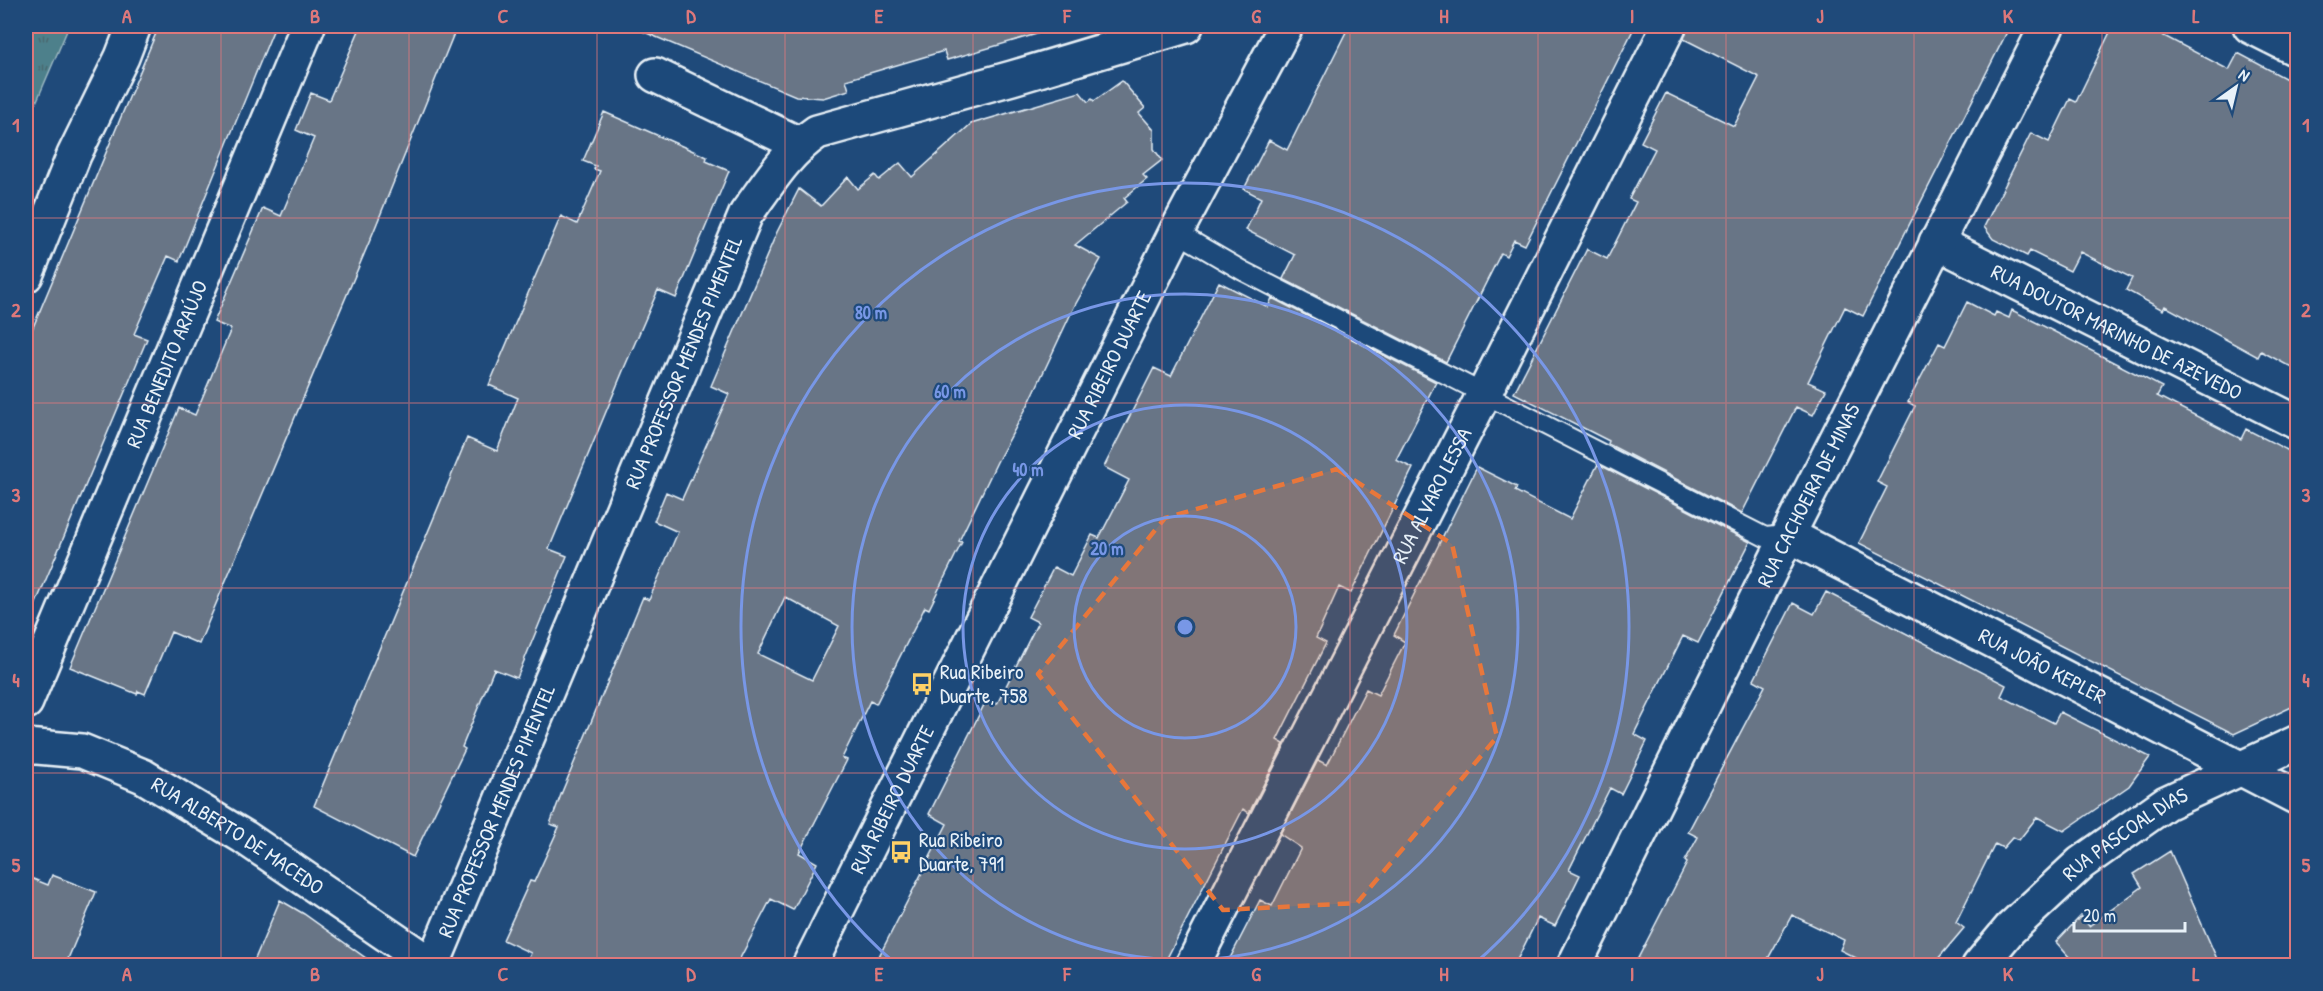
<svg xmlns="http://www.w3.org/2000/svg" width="2323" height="991" viewBox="0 0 2323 991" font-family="'Patrick Hand',sans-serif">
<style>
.park{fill:url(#park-tufts);stroke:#9bb8c2;stroke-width:1.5}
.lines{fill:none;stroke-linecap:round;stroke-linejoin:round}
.stream{stroke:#87a8c5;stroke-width:10}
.building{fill:#677486;stroke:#e8f1f8;stroke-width:1.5;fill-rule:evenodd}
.service-casing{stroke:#e8f1f8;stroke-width:22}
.minor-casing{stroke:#e8f1f8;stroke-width:38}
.service{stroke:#1f4a7a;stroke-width:18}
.minor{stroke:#1f4a7a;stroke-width:33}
.marked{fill:#e8773b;fill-opacity:0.2;stroke:#e8773b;stroke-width:4.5;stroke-dasharray:12 8;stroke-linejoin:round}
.grid{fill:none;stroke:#dd787b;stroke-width:1.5;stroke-opacity:0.55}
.ring{fill:none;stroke:#7897e6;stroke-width:3}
.labels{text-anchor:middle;stroke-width:4.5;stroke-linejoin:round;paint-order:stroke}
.street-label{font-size:21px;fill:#e8f1f8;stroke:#1f4a7a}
.poi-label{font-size:21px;fill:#e8f1f8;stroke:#1f4a7a;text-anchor:start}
.centre{fill:#7897e6;stroke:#1f4a7a;stroke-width:3}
.ring-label{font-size:18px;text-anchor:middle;font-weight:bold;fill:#7897e6;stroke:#1f4a7a;stroke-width:4.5;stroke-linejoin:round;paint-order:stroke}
.neatline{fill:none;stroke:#dd787b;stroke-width:2}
.grid-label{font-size:20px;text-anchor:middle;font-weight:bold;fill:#dd787b}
</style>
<defs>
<pattern id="park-tufts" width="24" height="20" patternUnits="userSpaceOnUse" patternTransform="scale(1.5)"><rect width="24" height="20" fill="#4e808b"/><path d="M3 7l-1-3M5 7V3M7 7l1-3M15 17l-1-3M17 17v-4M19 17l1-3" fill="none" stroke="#4a676e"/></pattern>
</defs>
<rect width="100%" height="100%" fill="#1f4a7a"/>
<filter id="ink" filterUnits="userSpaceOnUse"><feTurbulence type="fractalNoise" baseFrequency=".0167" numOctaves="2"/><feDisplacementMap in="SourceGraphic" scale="12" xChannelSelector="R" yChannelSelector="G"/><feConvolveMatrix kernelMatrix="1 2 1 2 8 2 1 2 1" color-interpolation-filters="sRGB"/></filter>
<g filter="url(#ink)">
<!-- park -->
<path class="park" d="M 26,26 L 69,26 L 26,126 Z"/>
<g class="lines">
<!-- stream -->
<path class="stream" d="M 26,32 L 29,26"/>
</g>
<!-- building -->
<path class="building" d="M 159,26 L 275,26 L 179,261 L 168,256 L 134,334 L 147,339 L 26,627 L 26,344 Z
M 361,26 L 457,26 L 373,233 L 199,644 L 171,632 L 145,694 L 138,691 L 137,694 L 70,667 L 179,408 L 195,415 L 231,329 L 214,322 L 263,208 L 281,216 L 314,138 L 296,130 L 311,93 L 329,100 Z
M 630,26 L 1036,26 L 1037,34 L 947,60 L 944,51 L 846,80 L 849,90 L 823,98 L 796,96 Z
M 1349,26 L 1635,26 L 1525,245 L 1514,240 L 1506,256 L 1501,253 L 1446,362 L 1283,279 L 1295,255 L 1246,230 L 1261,198 L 1244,189 L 1269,140 L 1287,150 Z
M 1688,26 L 2010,26 L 1863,316 L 1845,307 L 1808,382 L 1826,390 L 1813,415 L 1796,407 L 1742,513 L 1608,444 L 1609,441 L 1514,393 L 1587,249 L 1607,259 L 1636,202 L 1629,199 L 1655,149 L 1641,142 L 1666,93 L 1734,126 L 1759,77 L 1684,39 Z
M 2113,26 L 2167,26 L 2162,35 L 2229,70 L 2238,53 L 2298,85 L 2298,371 L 2261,351 L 2258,357 L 2165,306 L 2163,310 L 2126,290 L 2132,278 L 2080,252 L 2070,271 L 2030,251 L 2027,256 L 1993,239 L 1984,227 L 2031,133 L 2049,142 L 2070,99 L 2076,102 Z
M 1122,81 L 1145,108 L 1139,113 L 1154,130 L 1154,149 L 1162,160 L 1143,175 L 1147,179 L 1124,198 L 1127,202 L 1075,245 L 1101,259 L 1074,307 L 1029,403 L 997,462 L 959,541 L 962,542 L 929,609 L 925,607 L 876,704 L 870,701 L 842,758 L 847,760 L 799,853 L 817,863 L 793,910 L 771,899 L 736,966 L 525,966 L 531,953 L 503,940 L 530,881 L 534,882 L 559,827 L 550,824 L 562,792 L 643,597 L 649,600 L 678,532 L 654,521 L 666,492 L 682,499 L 729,394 L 711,386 L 777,232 L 799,189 L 821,206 L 848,177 L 858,189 L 875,175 L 879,180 L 900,163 L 912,177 L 971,124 L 1080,92 L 1088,102 L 1092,99 L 1094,101 ZM 785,597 L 839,626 L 812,680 L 758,654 Z
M 604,112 L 707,157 L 706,161 L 729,171 L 676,298 L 658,290 L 625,366 L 549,549 L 567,556 L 517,678 L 494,669 L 462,747 L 465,749 L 413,857 L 314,806 L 467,438 L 497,451 L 518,398 L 489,385 L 561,216 L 577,224 L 600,171 L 594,169 L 596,166 L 583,161 Z
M 1219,282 L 1268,307 L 1272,298 L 1436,382 L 1396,460 L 1413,468 L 1351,593 L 1339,587 L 1316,638 L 1326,643 L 1277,740 L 1284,744 L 1249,813 L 1243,809 L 1163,966 L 874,966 L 947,824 L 929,814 L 987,699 L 997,704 L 1038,622 L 1028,617 L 1054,567 L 1071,576 L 1092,535 L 1099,538 L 1129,480 L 1104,467 L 1154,368 L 1171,376 Z
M 1967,302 L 1994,316 L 1996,312 L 2009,318 L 2012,310 L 2162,387 L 2157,396 L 2241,439 L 2246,429 L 2297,455 L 2289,473 L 2298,477 L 2298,704 L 2234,734 L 1859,543 L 1887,487 L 1877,482 L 1915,406 L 1908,402 L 1939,343 L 1945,346 Z
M 1598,464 L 1750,542 L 1698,643 L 1683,636 L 1634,734 L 1647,741 L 1621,794 L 1610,788 L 1569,870 L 1580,875 L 1555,926 L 1538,918 L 1514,966 L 1226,966 L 1260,900 L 1272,906 L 1301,848 L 1280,834 L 1318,760 L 1327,765 L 1366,689 L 1378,695 L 1405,642 L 1394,635 L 1477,467 L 1517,487 L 1515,491 L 1570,519 Z
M 1826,592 L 2006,685 L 2001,696 L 2054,723 L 2060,712 L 2150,757 L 2129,786 L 2064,831 L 2037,817 L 2019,840 L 2013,837 L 2003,848 L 1995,844 L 1956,922 L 1964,928 L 1932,966 L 1872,966 L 1840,950 L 1844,940 L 1792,915 L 1764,966 L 1634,966 L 1687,863 L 1685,861 L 1698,837 L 1688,832 L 1765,686 L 1754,680 L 1793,603 L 1814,614 Z
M 2170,851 L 2220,966 L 2077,966 L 2056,942 L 2081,916 L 2089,926 L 2142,887 L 2134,874 Z
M 52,875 L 96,892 L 65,966 L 26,966 L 26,876 L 48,885 Z
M 280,900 L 304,914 L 377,966 L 252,966 Z"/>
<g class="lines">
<!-- service casing -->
<g class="service-casing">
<path id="service" d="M 1176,232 L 1243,271 L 1765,537 L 1788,535"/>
</g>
<!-- minor casing -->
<g class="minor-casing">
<g id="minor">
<path d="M 2250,26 L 2298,50"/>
<path d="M 655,75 L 799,144"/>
<path id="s1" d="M 1936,242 L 2298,423"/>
<path d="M 26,275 L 74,155 L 122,57 L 134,26"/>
<path id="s2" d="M 1788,535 L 2298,798"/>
<path id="s3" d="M 26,702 L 308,26"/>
<path id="s4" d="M 26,746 L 82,751 L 143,776 L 244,837 L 433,966"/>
<path id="s5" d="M 432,966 L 746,214 C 768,184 786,153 817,132 L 1012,78 L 1186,26"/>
<path id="s6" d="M 809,966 L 1176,232 L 1286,26"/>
<path id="s7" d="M 1192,966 L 1484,394 L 1669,26"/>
<path id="s8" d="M 1574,966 L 1788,535 L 2047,26"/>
<path id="s9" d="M 1979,966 L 2010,929 L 2081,863 L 2166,803 L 2298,742"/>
</g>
</g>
<!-- service -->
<use href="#service" class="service"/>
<!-- minor -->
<use href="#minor" class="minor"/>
</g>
</g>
<!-- marked area -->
<path class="marked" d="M 1337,469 L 1452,544 L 1497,737 L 1357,903 L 1223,910 L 1038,674 L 1165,518 Z"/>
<!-- grid -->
<path class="grid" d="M 221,26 L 221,966M 409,26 L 409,966M 597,26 L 597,966M 785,26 L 785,966M 973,26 L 973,966M 1162,26 L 1162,966M 1350,26 L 1350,966M 1538,26 L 1538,966M 1726,26 L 1726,966M 1914,26 L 1914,966M 2102,26 L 2102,966M 26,218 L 2298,218M 26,403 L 2298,403M 26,588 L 2298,588M 26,773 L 2298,773"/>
<!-- distance rings -->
<g class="ring">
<circle cx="1185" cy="627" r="111"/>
<circle cx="1185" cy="627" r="222"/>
<circle cx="1185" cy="627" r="333"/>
<path d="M897 965A444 444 0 1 1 1473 965"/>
</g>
<!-- icons -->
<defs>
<g id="bus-bare" transform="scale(1.8)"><path d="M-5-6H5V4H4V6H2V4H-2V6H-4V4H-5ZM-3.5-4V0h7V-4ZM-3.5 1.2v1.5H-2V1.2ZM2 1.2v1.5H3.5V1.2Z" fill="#ffd166" stroke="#1f4a7a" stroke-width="2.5" paint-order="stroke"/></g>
</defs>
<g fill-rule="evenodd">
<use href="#bus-bare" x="922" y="684"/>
<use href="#bus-bare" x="901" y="852"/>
</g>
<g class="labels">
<!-- street labels -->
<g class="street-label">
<text dy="7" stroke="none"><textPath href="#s1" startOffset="202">RUA DOUTOR MARINHO DE AZEVEDO</textPath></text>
<text dy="7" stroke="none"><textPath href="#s5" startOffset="654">RUA PROFESSOR MENDES PIMENTEL</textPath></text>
<text dy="7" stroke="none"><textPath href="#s3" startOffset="366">RUA BENEDITO ARAÚJO</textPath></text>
<text dy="7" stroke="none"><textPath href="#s6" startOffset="672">RUA RIBEIRO DUARTE</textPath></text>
<text dy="7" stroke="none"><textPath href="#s8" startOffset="526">RUA CACHOEIRA DE MINAS</textPath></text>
<text dy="7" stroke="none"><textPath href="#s7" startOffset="528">RUA ALVARO LESSA</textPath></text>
<text dy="7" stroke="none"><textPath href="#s2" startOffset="286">RUA JOÃO KEPLER</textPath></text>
<text dy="7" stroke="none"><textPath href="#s6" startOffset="186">RUA RIBEIRO DUARTE</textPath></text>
<text dy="7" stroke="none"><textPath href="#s5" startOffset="168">RUA PROFESSOR MENDES PIMENTEL</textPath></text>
<text dy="7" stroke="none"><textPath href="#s4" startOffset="234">RUA ALBERTO DE MACEDO</textPath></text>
<text dy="7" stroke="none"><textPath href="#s9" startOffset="198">RUA PASCOAL DIAS</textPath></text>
</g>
<!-- poi labels -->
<g class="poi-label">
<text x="940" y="679">Rua Ribeiro<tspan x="940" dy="24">Duarte, 758</tspan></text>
<text x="919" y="847">Rua Ribeiro<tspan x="919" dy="24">Duarte, 791</tspan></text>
</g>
</g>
<circle cx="1185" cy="627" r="9" class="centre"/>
<g class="ring-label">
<text x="871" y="319">80 m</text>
<text x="950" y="398">60 m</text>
<text x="1028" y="476">40 m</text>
<text x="1107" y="555">20 m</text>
</g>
<!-- margin -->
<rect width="2323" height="991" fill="none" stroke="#1f4a7a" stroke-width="66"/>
<!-- north arrow -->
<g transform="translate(2236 87) rotate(34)" stroke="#1f4a7a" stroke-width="4.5" paint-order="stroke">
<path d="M0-4.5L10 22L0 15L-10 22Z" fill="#e8f1f8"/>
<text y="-9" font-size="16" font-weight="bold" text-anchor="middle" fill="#e8f1f8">N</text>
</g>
<!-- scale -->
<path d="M2074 922v9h111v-9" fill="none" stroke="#e8f1f8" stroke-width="3"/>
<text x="2083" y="922" font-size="18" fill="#e8f1f8" stroke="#1f4a7a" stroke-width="4.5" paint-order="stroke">20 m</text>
<rect x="33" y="33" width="2257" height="925" class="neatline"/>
<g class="grid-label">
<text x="127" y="23">A</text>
<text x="315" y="23">B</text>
<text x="503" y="23">C</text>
<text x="691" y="23">D</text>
<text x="879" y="23">E</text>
<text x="1067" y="23">F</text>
<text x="1256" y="23">G</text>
<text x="1444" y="23">H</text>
<text x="1632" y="23">I</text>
<text x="1820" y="23">J</text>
<text x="2008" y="23">K</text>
<text x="2196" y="23">L</text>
<text x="16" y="132">1</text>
<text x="2306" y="132">1</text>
<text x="16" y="317">2</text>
<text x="2306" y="317">2</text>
<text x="16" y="502">3</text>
<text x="2306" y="502">3</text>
<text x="16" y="687">4</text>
<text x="2306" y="687">4</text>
<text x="16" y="872">5</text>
<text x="2306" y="872">5</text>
<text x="127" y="981">A</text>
<text x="315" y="981">B</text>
<text x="503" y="981">C</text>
<text x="691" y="981">D</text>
<text x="879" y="981">E</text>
<text x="1067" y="981">F</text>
<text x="1256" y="981">G</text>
<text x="1444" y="981">H</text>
<text x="1632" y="981">I</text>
<text x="1820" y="981">J</text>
<text x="2008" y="981">K</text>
<text x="2196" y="981">L</text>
</g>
</svg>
